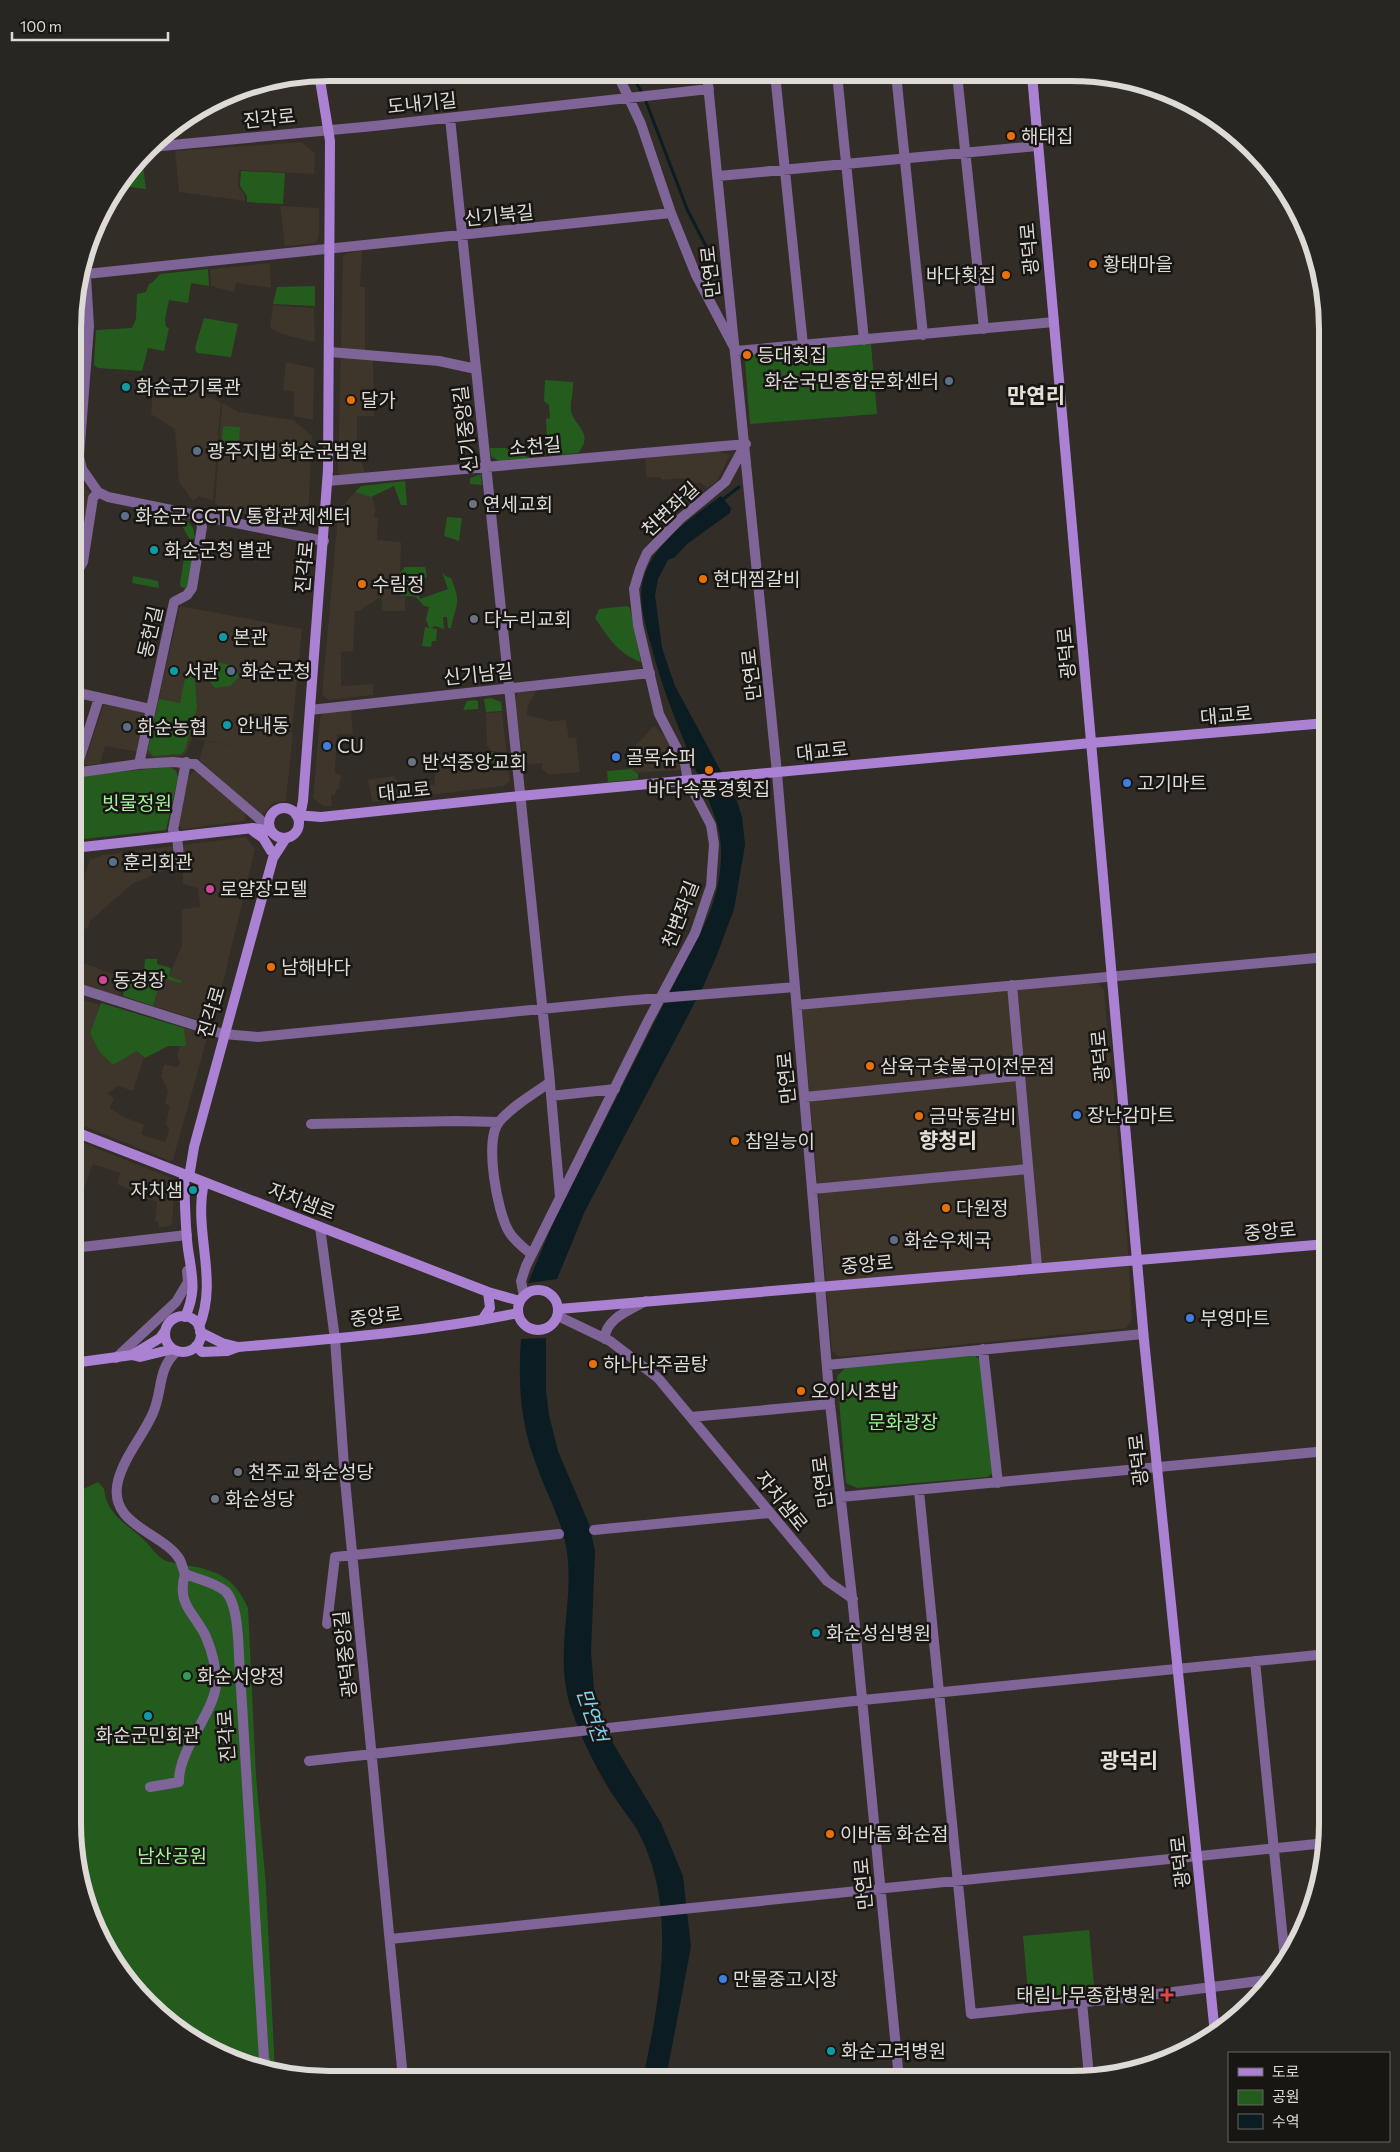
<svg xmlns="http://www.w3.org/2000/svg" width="1400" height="2152" viewBox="0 0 1400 2152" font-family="Commissioner,'Noto Sans KR',sans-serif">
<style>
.built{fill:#3e352b}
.green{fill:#245c1e}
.water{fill:#0b1c22}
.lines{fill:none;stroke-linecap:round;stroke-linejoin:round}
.stream{stroke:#0b1c22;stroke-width:3}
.street{stroke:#7e6497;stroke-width:10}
.secondary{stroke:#ab81d3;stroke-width:10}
.food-dot{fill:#e8710a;stroke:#181613;stroke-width:2}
.service-dot{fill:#5c6f8a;stroke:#181613;stroke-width:2}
.culture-dot{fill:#0f9aa8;stroke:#181613;stroke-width:2}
.worship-dot{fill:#6b7280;stroke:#181613;stroke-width:2}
.shop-dot{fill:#3f7fe0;stroke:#181613;stroke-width:2}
.hotel-dot{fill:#d1479c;stroke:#181613;stroke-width:2}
.leisure-dot{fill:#2e9e5b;stroke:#181613;stroke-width:2}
.health-dot{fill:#e0444e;stroke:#181613;stroke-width:2}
.labels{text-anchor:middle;stroke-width:5;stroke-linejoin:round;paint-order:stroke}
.street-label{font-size:19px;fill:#dedbd7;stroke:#181613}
.poi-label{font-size:19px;fill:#dedbd7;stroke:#181613;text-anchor:start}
.park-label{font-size:19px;fill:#9ef694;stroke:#181613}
.water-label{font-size:20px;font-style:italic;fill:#7dd1f1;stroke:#181613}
.quarter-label{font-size:21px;font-weight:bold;fill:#e5dfd6;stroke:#181613}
.rim{fill:none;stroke:#dedbd7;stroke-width:6}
</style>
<rect width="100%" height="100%" fill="#322d27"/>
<!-- built -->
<path class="built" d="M 302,142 L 315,154 L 314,174 L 239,170 L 238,186 L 245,196 L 245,201 L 179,192 L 175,151 Z
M 280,206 L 319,208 L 319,237 L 316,243 L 285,246 Z
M 362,251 L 360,287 L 365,287 L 365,351 L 373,352 L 374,416 L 357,416 L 357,446 L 365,474 L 341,475 L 338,473 L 343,256 L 347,253 Z
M 270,263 L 271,288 L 236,283 L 234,292 L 211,286 L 210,269 Z
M 273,305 L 314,308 L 315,342 L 284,335 L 270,328 Z
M 286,362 L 314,368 L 313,420 L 294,416 L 294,392 L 283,390 Z
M 153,384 L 185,388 L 221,402 L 213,501 L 199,496 L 193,501 L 179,482 L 175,429 L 151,414 Z
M 222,403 L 239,412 L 293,420 L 312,436 L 308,523 L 224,511 L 215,503 Z
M 717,451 L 730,455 L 717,481 L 707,488 L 701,483 L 685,482 L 684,478 L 663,480 L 659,477 L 647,478 L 645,458 Z
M 74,475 L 91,494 L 79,562 L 74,565 Z
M 355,492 L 372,496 L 376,509 L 374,517 L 378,518 L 377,540 L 401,542 L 400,573 L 398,591 L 396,595 L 405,596 L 405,611 L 382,611 L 382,596 L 359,611 L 355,611 L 353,651 L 341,652 L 341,686 L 373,684 L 373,695 L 328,700 L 322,694 L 338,516 L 339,510 Z
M 180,606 L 302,629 L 292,730 L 264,728 L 264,714 L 249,713 L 247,721 L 250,715 L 263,716 L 264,729 L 293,732 L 286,801 L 273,803 L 262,816 L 199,760 L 205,741 L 242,748 L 192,738 L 187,752 L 182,756 L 155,759 L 146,753 Z
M 536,691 L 528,706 L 527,715 L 551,721 L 566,720 L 569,738 L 576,737 L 580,772 L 549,775 L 542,769 L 542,763 L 524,765 L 514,700 L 518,692 Z
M 104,704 L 139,711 L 146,716 L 138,752 L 105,746 L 100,764 L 85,765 L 84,763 Z
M 351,710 L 353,734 L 337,734 L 335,773 L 341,775 L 339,789 L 336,789 L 335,795 L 331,795 L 332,806 L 323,806 L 313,798 L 320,718 L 323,712 Z
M 502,712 L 507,754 L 492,751 L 487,746 L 486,713 Z
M 654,726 L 669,740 L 681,770 L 633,773 L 630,768 L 636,745 Z
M 438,754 L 458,756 L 461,768 L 508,762 L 510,781 L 504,786 L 372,802 L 368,780 L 394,776 L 402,786 L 434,785 Z
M 196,770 L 245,813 L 245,821 L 182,829 L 177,824 L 189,775 Z
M 246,837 L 255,849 L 215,1016 L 206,1022 L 153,1006 L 161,977 L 181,983 L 182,981 L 169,976 L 182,945 L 182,909 L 200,907 L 198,888 L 183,884 L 183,866 L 174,866 L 132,884 L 90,921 L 87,929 L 74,928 L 74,884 L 84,884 L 85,874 L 90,860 L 102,855 Z
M 74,959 L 122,978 L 119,998 L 74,983 Z
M 1095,980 L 1104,990 L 1127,1235 L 1132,1320 L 1126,1328 L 840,1357 L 832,1351 L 802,1008 Z
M 74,997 L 100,1005 L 90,1033 L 113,1065 L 137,1051 L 144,1058 L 133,1091 L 118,1086 L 107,1094 L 114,1098 L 110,1108 L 124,1117 L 144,1125 L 141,1134 L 152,1138 L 165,1142 L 169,1130 L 166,1124 L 170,1106 L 165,1104 L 168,1091 L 161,1076 L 164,1064 L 176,1067 L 180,1064 L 177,1055 L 180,1046 L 185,1045 L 184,1028 L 208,1035 L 173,1160 L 170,1161 L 74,1122 Z
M 73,1139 L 171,1178 L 175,1183 L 172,1224 L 170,1226 L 159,1228 L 158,1222 L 155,1221 L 157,1201 L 141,1198 L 142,1195 L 117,1184 L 120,1173 L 93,1164 L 79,1201 L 73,1199 Z"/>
<!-- green -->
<path class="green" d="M 142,159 L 146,189 L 122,186 Z
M 241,171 L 285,173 L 283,204 L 247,202 L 247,196 L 240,186 Z
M 208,269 L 209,286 L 191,283 L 188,303 L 169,300 L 165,319 L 166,327 L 169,328 L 164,351 L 148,348 L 142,371 L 98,368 L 94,365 L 96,330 L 132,328 L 136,319 L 137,294 L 146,292 L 149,284 L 153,282 L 160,274 Z
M 315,286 L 315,306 L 273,304 L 277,287 Z
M 204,318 L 238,324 L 231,357 L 197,353 L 195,348 Z
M 871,344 L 877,414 L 750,424 L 745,362 L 755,352 Z
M 545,380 L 573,382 C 574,391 570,401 571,411 C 574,426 595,433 578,453 L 549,456 L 545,454 L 547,442 L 546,419 L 550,418 L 549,405 L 544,401 Z
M 223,426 L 240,427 L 239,443 L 222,442 Z
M 490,448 L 505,448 L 533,459 L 500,462 L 491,456 Z
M 481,474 L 482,485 L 470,484 L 470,478 Z
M 405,481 L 407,505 L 401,505 L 394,486 L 371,497 L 355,492 L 361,486 Z
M 183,516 L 193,528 L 195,538 L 190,540 L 181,524 Z
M 447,517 L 462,518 L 459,541 L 444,536 Z
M 185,552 L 191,553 L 193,556 L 189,585 L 185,588 L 181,587 L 180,583 Z
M 405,567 L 425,567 L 427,577 L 414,583 L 420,599 L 448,589 L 442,572 L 445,576 L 451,578 C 462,605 456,602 451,628 L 448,628 L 447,617 L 443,617 L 444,629 L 435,626 L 431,628 L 437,629 L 436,641 L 432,641 L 431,647 L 422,646 L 425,627 L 429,628 L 426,619 L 429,607 L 424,606 L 416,597 L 399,595 L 400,573 Z
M 133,576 L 158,581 L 159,588 L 132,583 Z
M 627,606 L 630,608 L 641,662 C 618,654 608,637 595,618 L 599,609 Z
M 210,661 L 235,666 L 239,677 L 230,686 L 215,688 L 203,674 L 205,663 Z
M 188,664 L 194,665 L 197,707 L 185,750 L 181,754 L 153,756 L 148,750 L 159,699 L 180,703 Z
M 491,698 L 501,702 L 502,711 L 486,712 L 484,699 Z
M 475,700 L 478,701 L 478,709 L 463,710 L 467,701 Z
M 491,752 L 507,755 L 508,761 L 489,763 Z
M 170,767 L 176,771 L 178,777 L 166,830 L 74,840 C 74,819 68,789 86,775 Z
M 631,769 L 638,774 L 638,779 L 608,782 L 607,771 Z
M 145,959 L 157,959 L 157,964 L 171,968 L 169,976 L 182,981 L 181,983 L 161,978 L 153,1006 L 123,996 L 125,982 L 136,985 L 144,973 Z
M 101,1003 L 184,1028 L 186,1046 L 168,1046 L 145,1058 L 137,1051 L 113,1065 L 99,1051 L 90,1033 Z
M 973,1354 L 981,1361 L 992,1474 L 987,1477 L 857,1488 L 846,1483 L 837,1376 L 848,1365 Z
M 98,1482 L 104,1489 C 107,1516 127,1523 145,1541 C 151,1547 157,1556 164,1560 C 169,1563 180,1563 186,1565 C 218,1571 234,1577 248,1608 L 256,1776 L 266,1886 L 275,2072 L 231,2060 L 173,2027 L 126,1979 L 92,1922 L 79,1854 L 82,1832 L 80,1774 L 73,1768 L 73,1494 Z
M 1089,1930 L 1095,1996 L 1029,2003 L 1023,1936 Z"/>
<!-- water -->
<path class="water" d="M 721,496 L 731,508 L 730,513 L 687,544 L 675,557 L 668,560 L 658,579 L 655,595 L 662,648 L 675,686 L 737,801 L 742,817 L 745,845 L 734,909 L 717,955 L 703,987 L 585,1211 L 557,1279 L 528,1283 L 554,1221 L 695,942 C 712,915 722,881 721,849 C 721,822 706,797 697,773 C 680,731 662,689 651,645 C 645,623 637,600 644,577 C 655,541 693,517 721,496 Z
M 546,1338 L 546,1391 L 549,1415 L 558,1451 L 589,1524 L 595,1551 L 591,1652 L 595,1703 L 614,1745 L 661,1823 L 683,1876 L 691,1947 L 666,2078 L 643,2078 C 660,1998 679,1904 636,1828 C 627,1814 616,1801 608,1787 C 592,1761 578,1731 569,1702 C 555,1651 574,1603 567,1552 C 563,1522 546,1493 536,1464 C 520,1423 518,1382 521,1339 Z"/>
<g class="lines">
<!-- stream -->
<path class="stream" d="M 631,73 L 642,93
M 645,99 L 687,209 L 709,252
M 722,500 L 739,487"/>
<!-- street -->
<path class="street" d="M 617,73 L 641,124 L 671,213 L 696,275 L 736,351 L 1054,322
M 707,74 L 777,773 L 830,1404 L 853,1606 L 899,2079
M 775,74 L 803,345
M 837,74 L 864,340
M 896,74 L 923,335
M 957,74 L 984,329
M 450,118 L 549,1072 L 560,1197
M 151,147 L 374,126 L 709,89
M 718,176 L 1037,146
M 86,274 L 671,213
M 330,352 L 439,361 L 476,369
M 328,481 L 746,444
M 98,492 L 108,497 L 324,541
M 74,569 L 80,567 L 83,562 L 93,498 L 98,492 L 82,469 L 79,457 L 89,326 L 85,260
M 74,692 L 150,709
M 310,710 L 650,673
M 139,764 L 174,602 L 187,595 L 192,588 L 202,527 L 199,516
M 74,773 L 139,764 L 173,762 L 195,764 L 263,822
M 74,776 L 99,698
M 180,866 L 177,837 L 173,830 L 186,762
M 1012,985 L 1037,1267
M 74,987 L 223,1034 L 258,1037 L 623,1001 L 795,987
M 797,1005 L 1327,957
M 551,1096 L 615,1089
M 805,1097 L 1019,1076
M 311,1124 L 456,1121 L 499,1122
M 813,1189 L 1028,1169
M 320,1227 L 335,1339 L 345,1480 L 403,2078
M 73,1248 L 187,1235
M 531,1254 C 523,1247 513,1240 508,1230 C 497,1210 484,1140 499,1122 C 512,1106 534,1094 550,1082
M 524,1296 L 521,1281 L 526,1266 L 648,1021 L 695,933 L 711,886 L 714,844 L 711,825 L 688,781 L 685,764 L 659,714 L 638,625 L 634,589 L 640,569 L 647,553 L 680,519 L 725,482 L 745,445
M 558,1316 L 610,1341 L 658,1378 L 827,1581 L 853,1599
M 605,1339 C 604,1319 632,1309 646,1301
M 983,1349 L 998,1483
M 177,1351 C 157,1369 163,1390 153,1413 C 143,1436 124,1457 118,1481 C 107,1526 164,1532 180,1560 C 182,1564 183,1570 185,1574 C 198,1579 214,1582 225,1591 C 240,1605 238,1652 240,1672 L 264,2059 L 268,2070
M 116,1358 L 176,1302 L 188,1282 L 187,1271
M 827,1365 L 1143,1334
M 691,1417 L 830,1404
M 919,1491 L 971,2014 L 1134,1997 L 1275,1979
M 841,1497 L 1327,1451
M 594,1530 L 770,1513
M 327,1624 L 335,1557 L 559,1534
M 1255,1661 L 1285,1960
M 309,1761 L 863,1700 L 1327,1654
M 150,1787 L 179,1782 C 178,1749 217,1709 216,1682 C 216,1667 212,1651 206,1637 C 195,1613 176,1605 185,1574
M 390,1939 L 1326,1843
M 1082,2002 L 1089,2076"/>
<!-- secondary -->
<path class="secondary" d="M 1032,75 L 1144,1340 L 1215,2034
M269 823a15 15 0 1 1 30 0a15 15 0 1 1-30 0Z
M 296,815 L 321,817 L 520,796 L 1091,743 L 1327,723
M 299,821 L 303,801 L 328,470 L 330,141 L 319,74
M 253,831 L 263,838 L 271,851
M 74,848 L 253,828 L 271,831
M 73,1131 L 488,1292 L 520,1301
M 184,1175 C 185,1200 185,1225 188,1249 C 192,1276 197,1291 185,1317
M 189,1177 L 194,1147 L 273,858 L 286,838
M518 1310a20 20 0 1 1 40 0a20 20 0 1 1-40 0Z
M 559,1309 L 1327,1244
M165 1334a18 18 0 1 1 36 0a18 18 0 1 1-36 0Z
M 482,1320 L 490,1308 L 488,1292
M 199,1327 C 219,1279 193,1232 204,1183
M 200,1332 L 222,1343 L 238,1347
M 196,1346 L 202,1352 L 227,1351 L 238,1347 C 331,1339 426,1332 518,1313
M 132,1355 L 160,1338 L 165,1331
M 73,1363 L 132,1355 L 140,1357 L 173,1349"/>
</g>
<!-- markers -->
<g class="food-dot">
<circle cx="1011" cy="136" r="5"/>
<circle cx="1093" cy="264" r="5"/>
<circle cx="1006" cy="275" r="5"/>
<circle cx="747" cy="355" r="5"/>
<circle cx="351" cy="400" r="5"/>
<circle cx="703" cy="579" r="5"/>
<circle cx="362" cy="584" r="5"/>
<circle cx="709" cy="770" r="5"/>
<circle cx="271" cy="967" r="5"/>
<circle cx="870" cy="1066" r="5"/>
<circle cx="919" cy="1116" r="5"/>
<circle cx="735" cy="1141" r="5"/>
<circle cx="946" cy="1208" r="5"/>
<circle cx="593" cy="1364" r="5"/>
<circle cx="801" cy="1391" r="5"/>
<circle cx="830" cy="1834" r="5"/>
</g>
<g class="service-dot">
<circle cx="949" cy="381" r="5"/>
<circle cx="197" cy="451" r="5"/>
<circle cx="125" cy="516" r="5"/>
<circle cx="231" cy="671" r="5"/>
<circle cx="127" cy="727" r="5"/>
<circle cx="113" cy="862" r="5"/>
<circle cx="894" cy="1240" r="5"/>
</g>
<g class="culture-dot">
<circle cx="126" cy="387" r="5"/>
<circle cx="154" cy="550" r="5"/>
<circle cx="223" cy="637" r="5"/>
<circle cx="174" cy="671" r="5"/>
<circle cx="227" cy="725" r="5"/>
<circle cx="193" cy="1190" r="5"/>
<circle cx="816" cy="1633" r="5"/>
<circle cx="148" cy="1716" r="5"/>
<circle cx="831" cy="2051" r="5"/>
</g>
<g class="worship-dot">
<circle cx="473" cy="504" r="5"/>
<circle cx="474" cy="619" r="5"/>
<circle cx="412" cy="762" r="5"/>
<circle cx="238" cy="1472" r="5"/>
<circle cx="215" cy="1499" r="5"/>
</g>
<g class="shop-dot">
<circle cx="327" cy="746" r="5"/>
<circle cx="616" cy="757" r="5"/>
<circle cx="1127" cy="783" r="5"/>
<circle cx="1077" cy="1115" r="5"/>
<circle cx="1190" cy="1318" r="5"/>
<circle cx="723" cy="1979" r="5"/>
</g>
<g class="hotel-dot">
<circle cx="210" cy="889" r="5"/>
<circle cx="103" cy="980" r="5"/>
</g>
<circle class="leisure-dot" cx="187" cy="1676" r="5"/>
<path class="health-dot" d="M1164.5 1987.5h5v5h5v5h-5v5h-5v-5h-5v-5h5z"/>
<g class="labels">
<!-- street labels -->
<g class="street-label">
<text transform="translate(422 103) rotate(-6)" y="7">도내기길</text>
<text transform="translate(269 118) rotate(-6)" y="7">진각로</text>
<text transform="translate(499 215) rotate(-6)" y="7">신기북길</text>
<text transform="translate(1029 249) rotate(-95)" y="7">광덕로</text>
<text transform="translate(710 272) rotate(-96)" y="7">만연로</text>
<text transform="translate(465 429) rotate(-97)" y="7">신기중앙길</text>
<text transform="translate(535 446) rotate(-5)" y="7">소천길</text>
<text transform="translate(670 509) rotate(-43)" y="7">천변좌길</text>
<text transform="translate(304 567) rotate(-85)" y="7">진각로</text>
<text transform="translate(150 632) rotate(-77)" y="7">동헌길</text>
<text transform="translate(1066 653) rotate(-95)" y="7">광덕로</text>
<text transform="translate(478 674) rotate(-6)" y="7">신기남길</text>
<text transform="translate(751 675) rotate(-96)" y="7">만연로</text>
<text transform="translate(1226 715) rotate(-5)" y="7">대교로</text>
<text transform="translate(822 751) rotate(-6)" y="7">대교로</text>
<text transform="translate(404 791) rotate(-6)" y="7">대교로</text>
<text transform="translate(680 914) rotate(-69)" y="7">천변좌길</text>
<text transform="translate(211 1012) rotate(-74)" y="7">진각로</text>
<text transform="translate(1100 1056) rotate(-95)" y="7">광덕로</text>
<text transform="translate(786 1078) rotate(-95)" y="7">만연로</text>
<text transform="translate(302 1201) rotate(21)" y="7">자치샘로</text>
<text transform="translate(1270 1231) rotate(-5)" y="7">중앙로</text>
<text transform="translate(867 1264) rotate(-5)" y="7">중앙로</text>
<text transform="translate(376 1316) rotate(-7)" y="7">중앙로</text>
<text transform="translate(1138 1460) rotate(-96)" y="7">광덕로</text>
<text transform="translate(822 1482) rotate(-97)" y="7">만연로</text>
<text transform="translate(782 1501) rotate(51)" y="7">자치샘로</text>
<text transform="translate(345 1654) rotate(-96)" y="7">광덕중앙길</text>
<text transform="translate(226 1736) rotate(-94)" y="7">진각로</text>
<text transform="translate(1180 1862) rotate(-96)" y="7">광덕로</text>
<text transform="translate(863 1884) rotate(-95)" y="7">만연로</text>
</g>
<!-- poi labels -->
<g class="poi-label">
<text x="1021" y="143">해태집</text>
<text x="1103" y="271">황태마을</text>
<text x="996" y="282" text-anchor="end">바다횟집</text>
<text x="757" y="362">등대횟집</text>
<text x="939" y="388" text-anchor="end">화순국민종합문화센터</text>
<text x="136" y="394">화순군기록관</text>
<text x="361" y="407">달가</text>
<text x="207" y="458">광주지법 화순군법원</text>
<text x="483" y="511">연세교회</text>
<text x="135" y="523">화순군 CCTV 통합관제센터</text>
<text x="164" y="557">화순군청 별관</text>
<text x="713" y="586">현대찜갈비</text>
<text x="372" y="591">수림정</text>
<text x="484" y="626">다누리교회</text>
<text x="233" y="644">본관</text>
<text x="184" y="678">서관</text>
<text x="241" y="678">화순군청</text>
<text x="237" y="732">안내동</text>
<text x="137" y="734">화순농협</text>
<text x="337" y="753">CU</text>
<text x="626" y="764">골목슈퍼</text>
<text x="422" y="769">반석중앙교회</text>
<text x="1137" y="790">고기마트</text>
<text x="709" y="796" text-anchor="middle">바다속풍경횟집</text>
<text x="123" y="869">훈리회관</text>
<text x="220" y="896">로얄장모텔</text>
<text x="281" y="974">남해바다</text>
<text x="113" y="987">동경장</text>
<text x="880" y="1073">삼육구숯불구이전문점</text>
<text x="1087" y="1122">장난감마트</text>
<text x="929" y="1123">금막동갈비</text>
<text x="745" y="1148">참일능이</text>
<text x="183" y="1197" text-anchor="end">자치샘</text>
<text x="956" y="1215">다원정</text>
<text x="904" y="1247">화순우체국</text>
<text x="1200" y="1325">부영마트</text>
<text x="603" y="1371">하나나주곰탕</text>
<text x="811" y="1398">오이시초밥</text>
<text x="248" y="1479">천주교 화순성당</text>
<text x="225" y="1506">화순성당</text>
<text x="826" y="1640">화순성심병원</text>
<text x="197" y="1683">화순서양정</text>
<text x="148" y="1742" text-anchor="middle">화순군민회관</text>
<text x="840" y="1841">이바돔 화순점</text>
<text x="733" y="1986">만물중고시장</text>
<text x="1156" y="2002" text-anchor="end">태림나무종합병원</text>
<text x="841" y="2058">화순고려병원</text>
</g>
<!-- park labels -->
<g class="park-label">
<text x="137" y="810">빗물정원</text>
<text x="903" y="1429">문화광장</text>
<text x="172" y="1863">남산공원</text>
</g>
<!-- water labels -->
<g class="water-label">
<text transform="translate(592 1715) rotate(71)" y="7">만연천</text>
</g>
<!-- quarter labels -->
<g class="quarter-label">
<text x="1036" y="403">만연리</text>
<text x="948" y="1148">향청리</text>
<text x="1129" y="1768">광덕리</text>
</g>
</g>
<!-- crop -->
<path d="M0 0H1400V2152H0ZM329 81H1071A248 248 0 0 1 1319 329V1823A248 248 0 0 1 1071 2071H329A248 248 0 0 1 81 1823V329A248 248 0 0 1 329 81Z" fill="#282623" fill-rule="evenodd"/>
<path class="rim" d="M329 81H1071A248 248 0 0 1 1319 329V1823A248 248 0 0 1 1071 2071H329A248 248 0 0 1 81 1823V329A248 248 0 0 1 329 81Z"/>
<!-- legend -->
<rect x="1228" y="2052" width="162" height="90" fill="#181613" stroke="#676561"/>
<rect x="1238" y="2068" width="25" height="8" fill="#ab81d3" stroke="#676561"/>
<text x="1272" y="2077" font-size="15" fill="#dedbd7">도로</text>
<rect x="1238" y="2090" width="25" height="15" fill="#245c1e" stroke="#676561"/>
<text x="1272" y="2102" font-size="15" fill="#dedbd7">공원</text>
<rect x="1238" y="2114" width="25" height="15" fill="#0b1c22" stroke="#676561"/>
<text x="1272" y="2127" font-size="15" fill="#dedbd7">수역</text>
<!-- scale -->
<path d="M12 32v8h156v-8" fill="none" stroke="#dedbd7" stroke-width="2.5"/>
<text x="20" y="32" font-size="15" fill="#dedbd7" stroke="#181613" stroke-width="4" paint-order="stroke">100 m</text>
</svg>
